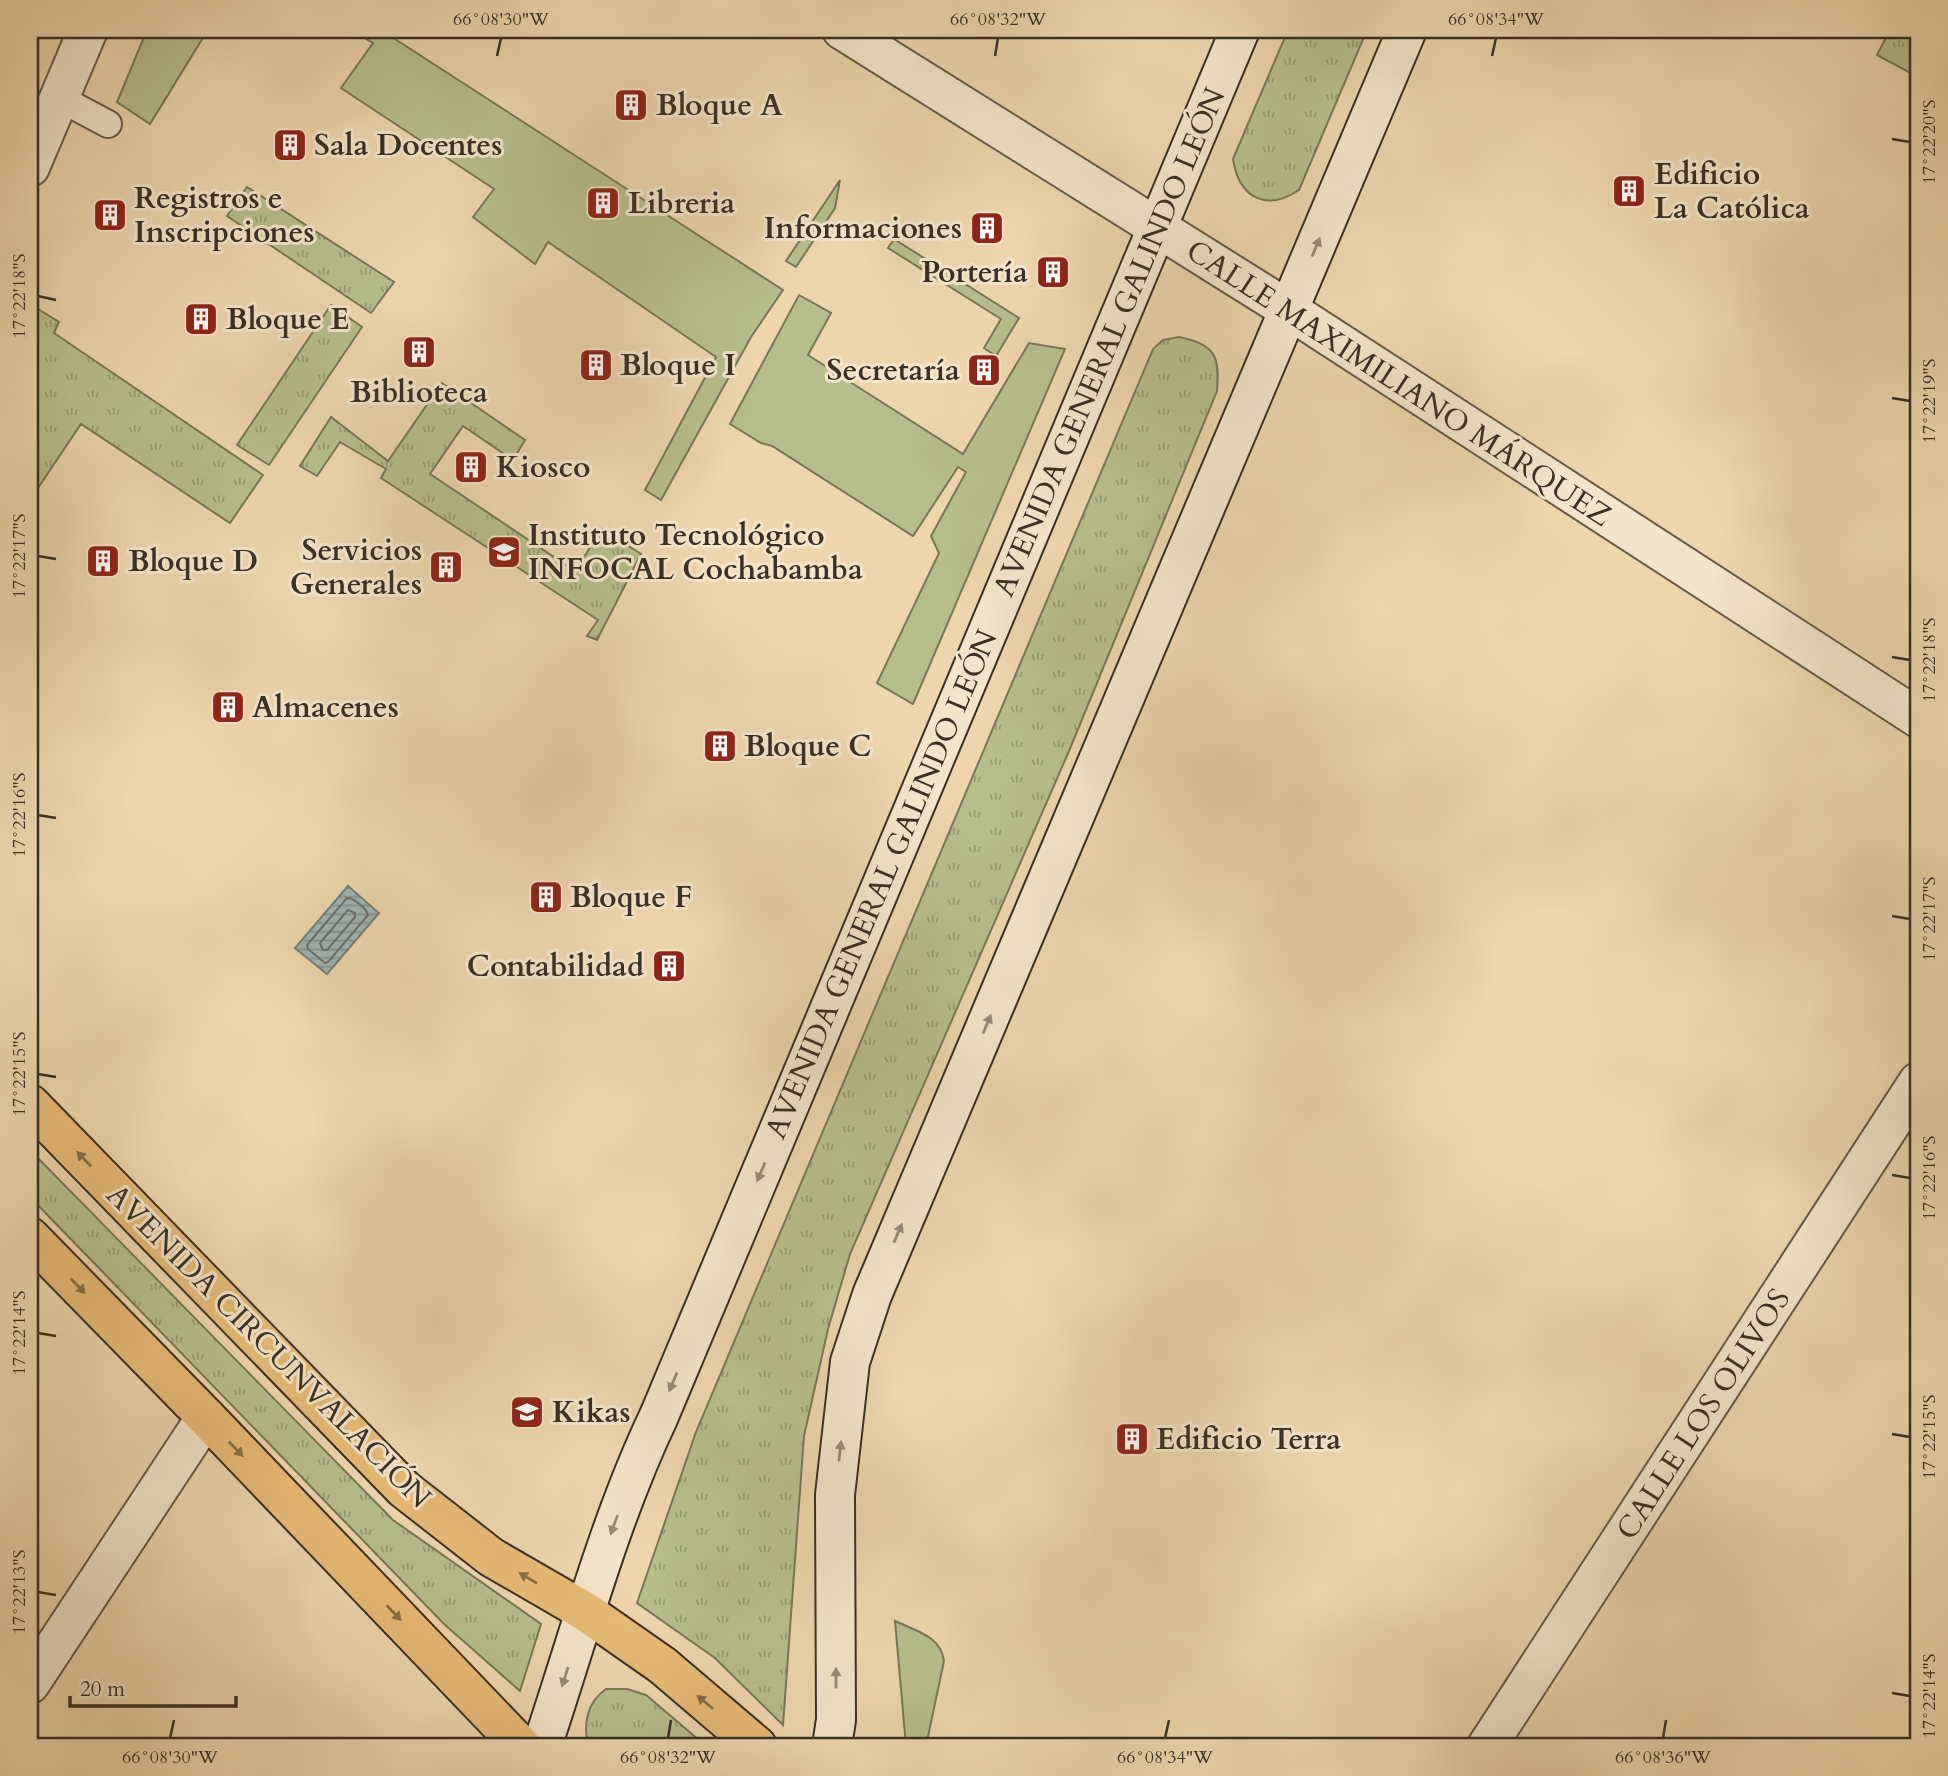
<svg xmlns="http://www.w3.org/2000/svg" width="1948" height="1776" viewBox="0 0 1948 1776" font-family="Cardo,serif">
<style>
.grass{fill:url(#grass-tufts);stroke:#787758;stroke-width:2}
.garden{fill:#b6be8b;stroke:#787758;stroke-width:2}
.water{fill:url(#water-rules);stroke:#76807b;stroke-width:2}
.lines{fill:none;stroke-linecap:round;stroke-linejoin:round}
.shore{stroke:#6c736c;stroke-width:2}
.service-casing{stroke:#675946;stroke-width:30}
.minor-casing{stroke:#675946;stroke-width:42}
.secondary-casing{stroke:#3a3024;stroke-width:42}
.trunk-casing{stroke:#3a3024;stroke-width:42}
.service{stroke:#f4e4c9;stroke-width:26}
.minor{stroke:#f4e4c9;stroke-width:38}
.secondary{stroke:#f4e4c9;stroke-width:38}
.trunk{stroke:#e7ba76;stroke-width:38}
.oneway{fill:#978a76}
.oneway2{fill:#886e49}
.ticks{fill:none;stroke:#3a3024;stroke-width:2.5}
.labels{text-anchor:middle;stroke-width:6;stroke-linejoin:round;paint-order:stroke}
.poi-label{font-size:30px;font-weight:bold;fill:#3a3024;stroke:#f4e4c9;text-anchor:start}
.street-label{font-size:30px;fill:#3a3024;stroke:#f4e4c9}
.neatline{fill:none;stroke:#3a3024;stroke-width:2.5}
.ticks-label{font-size:18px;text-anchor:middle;fill:#3a3024}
</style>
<defs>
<pattern id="grass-tufts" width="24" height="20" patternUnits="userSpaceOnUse" patternTransform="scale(1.75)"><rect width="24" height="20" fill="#b6be8b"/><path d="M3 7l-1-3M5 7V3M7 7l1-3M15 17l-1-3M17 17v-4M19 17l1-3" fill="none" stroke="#959b71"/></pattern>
<pattern id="water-rules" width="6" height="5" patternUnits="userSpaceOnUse" patternTransform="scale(1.75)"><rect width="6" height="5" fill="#9eb6b5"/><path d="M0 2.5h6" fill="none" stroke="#829493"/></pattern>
</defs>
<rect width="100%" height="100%" fill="#eed5ac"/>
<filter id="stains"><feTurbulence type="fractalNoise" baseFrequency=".00286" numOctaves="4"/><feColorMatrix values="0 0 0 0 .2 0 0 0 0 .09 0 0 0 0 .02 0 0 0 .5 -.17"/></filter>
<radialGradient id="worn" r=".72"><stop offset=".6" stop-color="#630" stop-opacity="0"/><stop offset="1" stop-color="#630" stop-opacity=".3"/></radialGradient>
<!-- grass -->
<path class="grass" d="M 1288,30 L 1367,30 L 1299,190 C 1266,212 1239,198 1233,159 Z
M 1890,30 L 1918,30 L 1918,77 L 1877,55 Z
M 247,187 L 394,282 L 371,313 L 227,216 Z
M 331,305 L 362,327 L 269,465 L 237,445 Z
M 33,306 L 59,322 L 54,333 L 263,475 L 230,523 L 81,424 L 30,500 L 30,315 Z
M 1179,337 C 1215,344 1220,356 1217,391 L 1069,751 L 850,1254 L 828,1329 L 804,1436 L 783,1725 L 715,1658 L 637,1603 L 696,1432 L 1153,349 L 1163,340 Z
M 442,383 L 525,440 L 513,460 L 463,426 L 430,474 L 575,571 L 602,529 L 641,554 L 597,640 L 587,636 L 598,620 L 381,478 L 386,469 L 340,442 L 317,476 L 300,466 L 331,417 L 388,461 Z
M 30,1150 L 393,1520 L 541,1624 L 520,1691 L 444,1624 L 30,1197 Z
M 606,1689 L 627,1689 L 646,1695 L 706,1746 L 588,1746 C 583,1724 587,1702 606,1689 Z"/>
<!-- garden -->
<path class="garden" d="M 147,30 L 193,30 L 204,36 L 150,124 L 117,102 Z
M 351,30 L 381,30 L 783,290 L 751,337 L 661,500 L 645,490 L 716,357 L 548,242 L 535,264 L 473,217 L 494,189 L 341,88 L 373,43 Z
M 840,180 L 835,208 L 796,267 L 786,261 Z
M 894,239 L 1019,318 L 996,356 L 984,348 L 1001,319 L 888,248 Z
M 799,295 L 831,313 L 808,355 L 963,454 L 1029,343 L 1065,349 L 913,704 L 877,683 L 939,553 L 931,536 L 966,472 L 958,467 L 913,536 L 772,446 L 761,443 L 730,424 Z
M 895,1621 C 916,1631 941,1636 944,1661 L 926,1746 L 906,1746 Z"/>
<!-- water -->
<path class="water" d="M 348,886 L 379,913 L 327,974 L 295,948 Z"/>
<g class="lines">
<!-- shore -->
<path class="shore" d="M 347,898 C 354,898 366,908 368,915 L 328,962 L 325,963 L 308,949 L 307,945 Z
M 348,910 L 355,913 L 355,917 L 327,950 L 323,950 L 320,943 Z"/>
<!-- service casing -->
<g class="service-casing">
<path id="service" d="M 59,98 L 108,124"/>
</g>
<!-- minor casing -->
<g class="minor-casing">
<path id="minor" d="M 842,30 L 1289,310 L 1918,718
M 30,167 L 88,30
M 30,1684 L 206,1417
M 1487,1746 L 1918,1082"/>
</g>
<!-- secondary casing -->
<g class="secondary-casing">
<path id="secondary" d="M 542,1746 C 579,1636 609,1521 659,1416 L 1240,30
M 832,1746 L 836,1720 L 835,1495 L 850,1362 L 872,1295 L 1407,30"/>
</g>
<!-- trunk casing -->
<g class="trunk-casing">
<path id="trunk" d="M 30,1104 L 404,1489 L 491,1557 L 586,1612 L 662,1665 L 757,1746
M 30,1237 L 206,1417 L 521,1746"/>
</g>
<!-- service -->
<use href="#service" class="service"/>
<!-- minor -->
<use href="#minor" class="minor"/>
<!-- secondary -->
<use href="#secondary" class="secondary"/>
<!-- trunk -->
<use href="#trunk" class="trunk"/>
</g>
<!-- one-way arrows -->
<defs><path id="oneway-solid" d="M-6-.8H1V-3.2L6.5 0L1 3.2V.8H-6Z" transform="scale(1.75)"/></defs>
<g class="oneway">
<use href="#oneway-solid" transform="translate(1316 247) rotate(-67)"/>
<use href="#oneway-solid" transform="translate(987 1024) rotate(-67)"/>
<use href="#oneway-solid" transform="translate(761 1172) rotate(113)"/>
<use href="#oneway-solid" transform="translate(898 1233) rotate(-67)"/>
<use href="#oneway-solid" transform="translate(673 1382) rotate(113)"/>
<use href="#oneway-solid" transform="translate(840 1451) rotate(-84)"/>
<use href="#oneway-solid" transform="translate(614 1525) rotate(110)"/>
<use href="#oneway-solid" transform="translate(565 1677) rotate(108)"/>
<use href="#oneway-solid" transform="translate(836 1678) rotate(-90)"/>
</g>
<g class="oneway2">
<use href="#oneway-solid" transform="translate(84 1159) rotate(-134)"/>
<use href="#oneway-solid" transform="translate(78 1286) rotate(46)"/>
<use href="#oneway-solid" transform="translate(236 1449) rotate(46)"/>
<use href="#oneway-solid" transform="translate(528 1578) rotate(-150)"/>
<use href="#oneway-solid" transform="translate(394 1613) rotate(46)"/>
<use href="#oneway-solid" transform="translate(705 1702) rotate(-140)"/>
</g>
<!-- ticks -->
<path class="ticks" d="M 497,56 L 501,38M 995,56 L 998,38M 1492,56 L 1496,38M 1892,139 L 1910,142M 38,296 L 56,300M 1892,398 L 1910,401M 38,556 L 56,559M 1892,657 L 1910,660M 38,815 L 56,818M 1892,916 L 1910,919M 38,1074 L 56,1077M 1892,1175 L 1910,1178M 38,1333 L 56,1336M 1892,1434 L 1910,1437M 38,1592 L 56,1595M 1892,1693 L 1910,1696M 170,1738 L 174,1720M 668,1738 L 671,1720M 1165,1738 L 1169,1720M 1663,1738 L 1666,1720"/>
<!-- icons -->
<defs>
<g id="building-square" transform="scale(1.75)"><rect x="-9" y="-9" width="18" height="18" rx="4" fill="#8f2418" stroke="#f4e4c9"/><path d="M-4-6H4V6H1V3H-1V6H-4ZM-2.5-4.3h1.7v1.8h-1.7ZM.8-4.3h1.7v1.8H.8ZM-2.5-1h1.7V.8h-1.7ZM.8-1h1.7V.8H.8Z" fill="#fff"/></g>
<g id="university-square" transform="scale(1.75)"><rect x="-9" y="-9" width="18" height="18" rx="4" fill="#8f2418" stroke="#f4e4c9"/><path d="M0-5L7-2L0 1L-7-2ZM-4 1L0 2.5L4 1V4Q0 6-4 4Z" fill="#fff"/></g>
<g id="school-square" transform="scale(1.75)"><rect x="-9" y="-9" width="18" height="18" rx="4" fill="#8f2418" stroke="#f4e4c9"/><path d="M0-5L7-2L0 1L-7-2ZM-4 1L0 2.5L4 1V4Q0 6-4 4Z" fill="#fff"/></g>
</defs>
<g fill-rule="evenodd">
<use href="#building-square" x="631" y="105"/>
<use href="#building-square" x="290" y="145"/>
<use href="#building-square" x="1629" y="191"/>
<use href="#building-square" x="603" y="203"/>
<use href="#building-square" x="110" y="215"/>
<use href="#building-square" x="987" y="228"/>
<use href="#building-square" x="1053" y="272"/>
<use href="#building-square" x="201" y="319"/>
<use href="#building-square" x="419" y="352"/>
<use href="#building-square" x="596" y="365"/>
<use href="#building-square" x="984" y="370"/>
<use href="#building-square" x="471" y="467"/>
<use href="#university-square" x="504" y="552"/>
<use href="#building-square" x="103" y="561"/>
<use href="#building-square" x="446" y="567"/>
<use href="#building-square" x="228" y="707"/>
<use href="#building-square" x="720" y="746"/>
<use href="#building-square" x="546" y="897"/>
<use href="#building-square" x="669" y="966"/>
<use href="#school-square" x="527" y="1412"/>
<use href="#building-square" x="1132" y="1439"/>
</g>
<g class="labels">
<!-- poi labels -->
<g class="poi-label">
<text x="656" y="115">Bloque A</text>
<text x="314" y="155">Sala Docentes</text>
<text x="1654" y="184">Edificio<tspan x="1654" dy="34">La Católica</tspan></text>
<text x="134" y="208">Registros e<tspan x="134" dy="34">Inscripciones</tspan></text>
<text x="628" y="213">Libreria</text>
<text x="962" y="238" text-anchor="end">Informaciones</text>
<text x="1028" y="282" text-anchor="end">Portería</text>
<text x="226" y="329">Bloque E</text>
<text x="620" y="375">Bloque I</text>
<text x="960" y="380" text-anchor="end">Secretaría</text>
<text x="419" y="402" text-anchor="middle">Biblioteca</text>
<text x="496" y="477">Kiosco</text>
<text x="528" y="545">Instituto Tecnológico<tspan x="528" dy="34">INFOCAL Cochabamba</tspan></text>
<text x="422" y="560" text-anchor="end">Servicios<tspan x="422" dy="34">Generales</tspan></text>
<text x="128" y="571">Bloque D</text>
<text x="252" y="717">Almacenes</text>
<text x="744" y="756">Bloque C</text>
<text x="570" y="907">Bloque F</text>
<text x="644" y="976" text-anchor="end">Contabilidad</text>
<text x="552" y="1422">Kikas</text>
<text x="1156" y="1449">Edificio Terra</text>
</g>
<!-- street labels -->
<g class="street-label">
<text transform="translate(1109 342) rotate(-67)" y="10">AVENIDA GENERAL GALINDO LEÓN</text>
<text transform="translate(1399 383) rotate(33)" y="10">CALLE MAXIMILIANO MÁRQUEZ</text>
<text transform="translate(881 884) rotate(-67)" y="10">AVENIDA GENERAL GALINDO LEÓN</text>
<text transform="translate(269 1346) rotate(45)" y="10">AVENIDA CIRCUNVALACIÓN</text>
<text transform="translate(1703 1414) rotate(-57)" y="10">CALLE LOS OLIVOS</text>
</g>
</g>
<!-- margin -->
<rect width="1948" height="1776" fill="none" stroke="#eed5ac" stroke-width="77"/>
<!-- scale -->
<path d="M70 1696v10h166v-10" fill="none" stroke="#3a3024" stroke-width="3.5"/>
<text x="80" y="1696" font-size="21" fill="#3a3024" stroke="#f4e4c9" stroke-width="5" paint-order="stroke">20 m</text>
<rect x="38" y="38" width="1872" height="1700" class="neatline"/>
<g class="ticks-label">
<text x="501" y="25">66°08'30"W</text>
<text x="998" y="25">66°08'32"W</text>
<text x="1496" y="25">66°08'34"W</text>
<text transform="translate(1929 142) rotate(-90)" y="6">17°22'20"S</text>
<text transform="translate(19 296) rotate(-90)" y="6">17°22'18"S</text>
<text transform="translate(1929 401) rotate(-90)" y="6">17°22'19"S</text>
<text transform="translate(19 556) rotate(-90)" y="6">17°22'17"S</text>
<text transform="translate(1929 660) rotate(-90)" y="6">17°22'18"S</text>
<text transform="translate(19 815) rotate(-90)" y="6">17°22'16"S</text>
<text transform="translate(1929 919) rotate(-90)" y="6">17°22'17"S</text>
<text transform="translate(19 1074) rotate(-90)" y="6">17°22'15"S</text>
<text transform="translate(1929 1178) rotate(-90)" y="6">17°22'16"S</text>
<text transform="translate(19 1333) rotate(-90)" y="6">17°22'14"S</text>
<text transform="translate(1929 1437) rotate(-90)" y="6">17°22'15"S</text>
<text transform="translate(19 1592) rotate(-90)" y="6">17°22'13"S</text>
<text transform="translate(1929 1696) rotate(-90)" y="6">17°22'14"S</text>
<text x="170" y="1763">66°08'30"W</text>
<text x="668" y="1763">66°08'32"W</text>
<text x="1165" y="1763">66°08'34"W</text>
<text x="1663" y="1763">66°08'36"W</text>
</g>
<rect width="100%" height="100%" filter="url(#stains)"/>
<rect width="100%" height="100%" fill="url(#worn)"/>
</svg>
